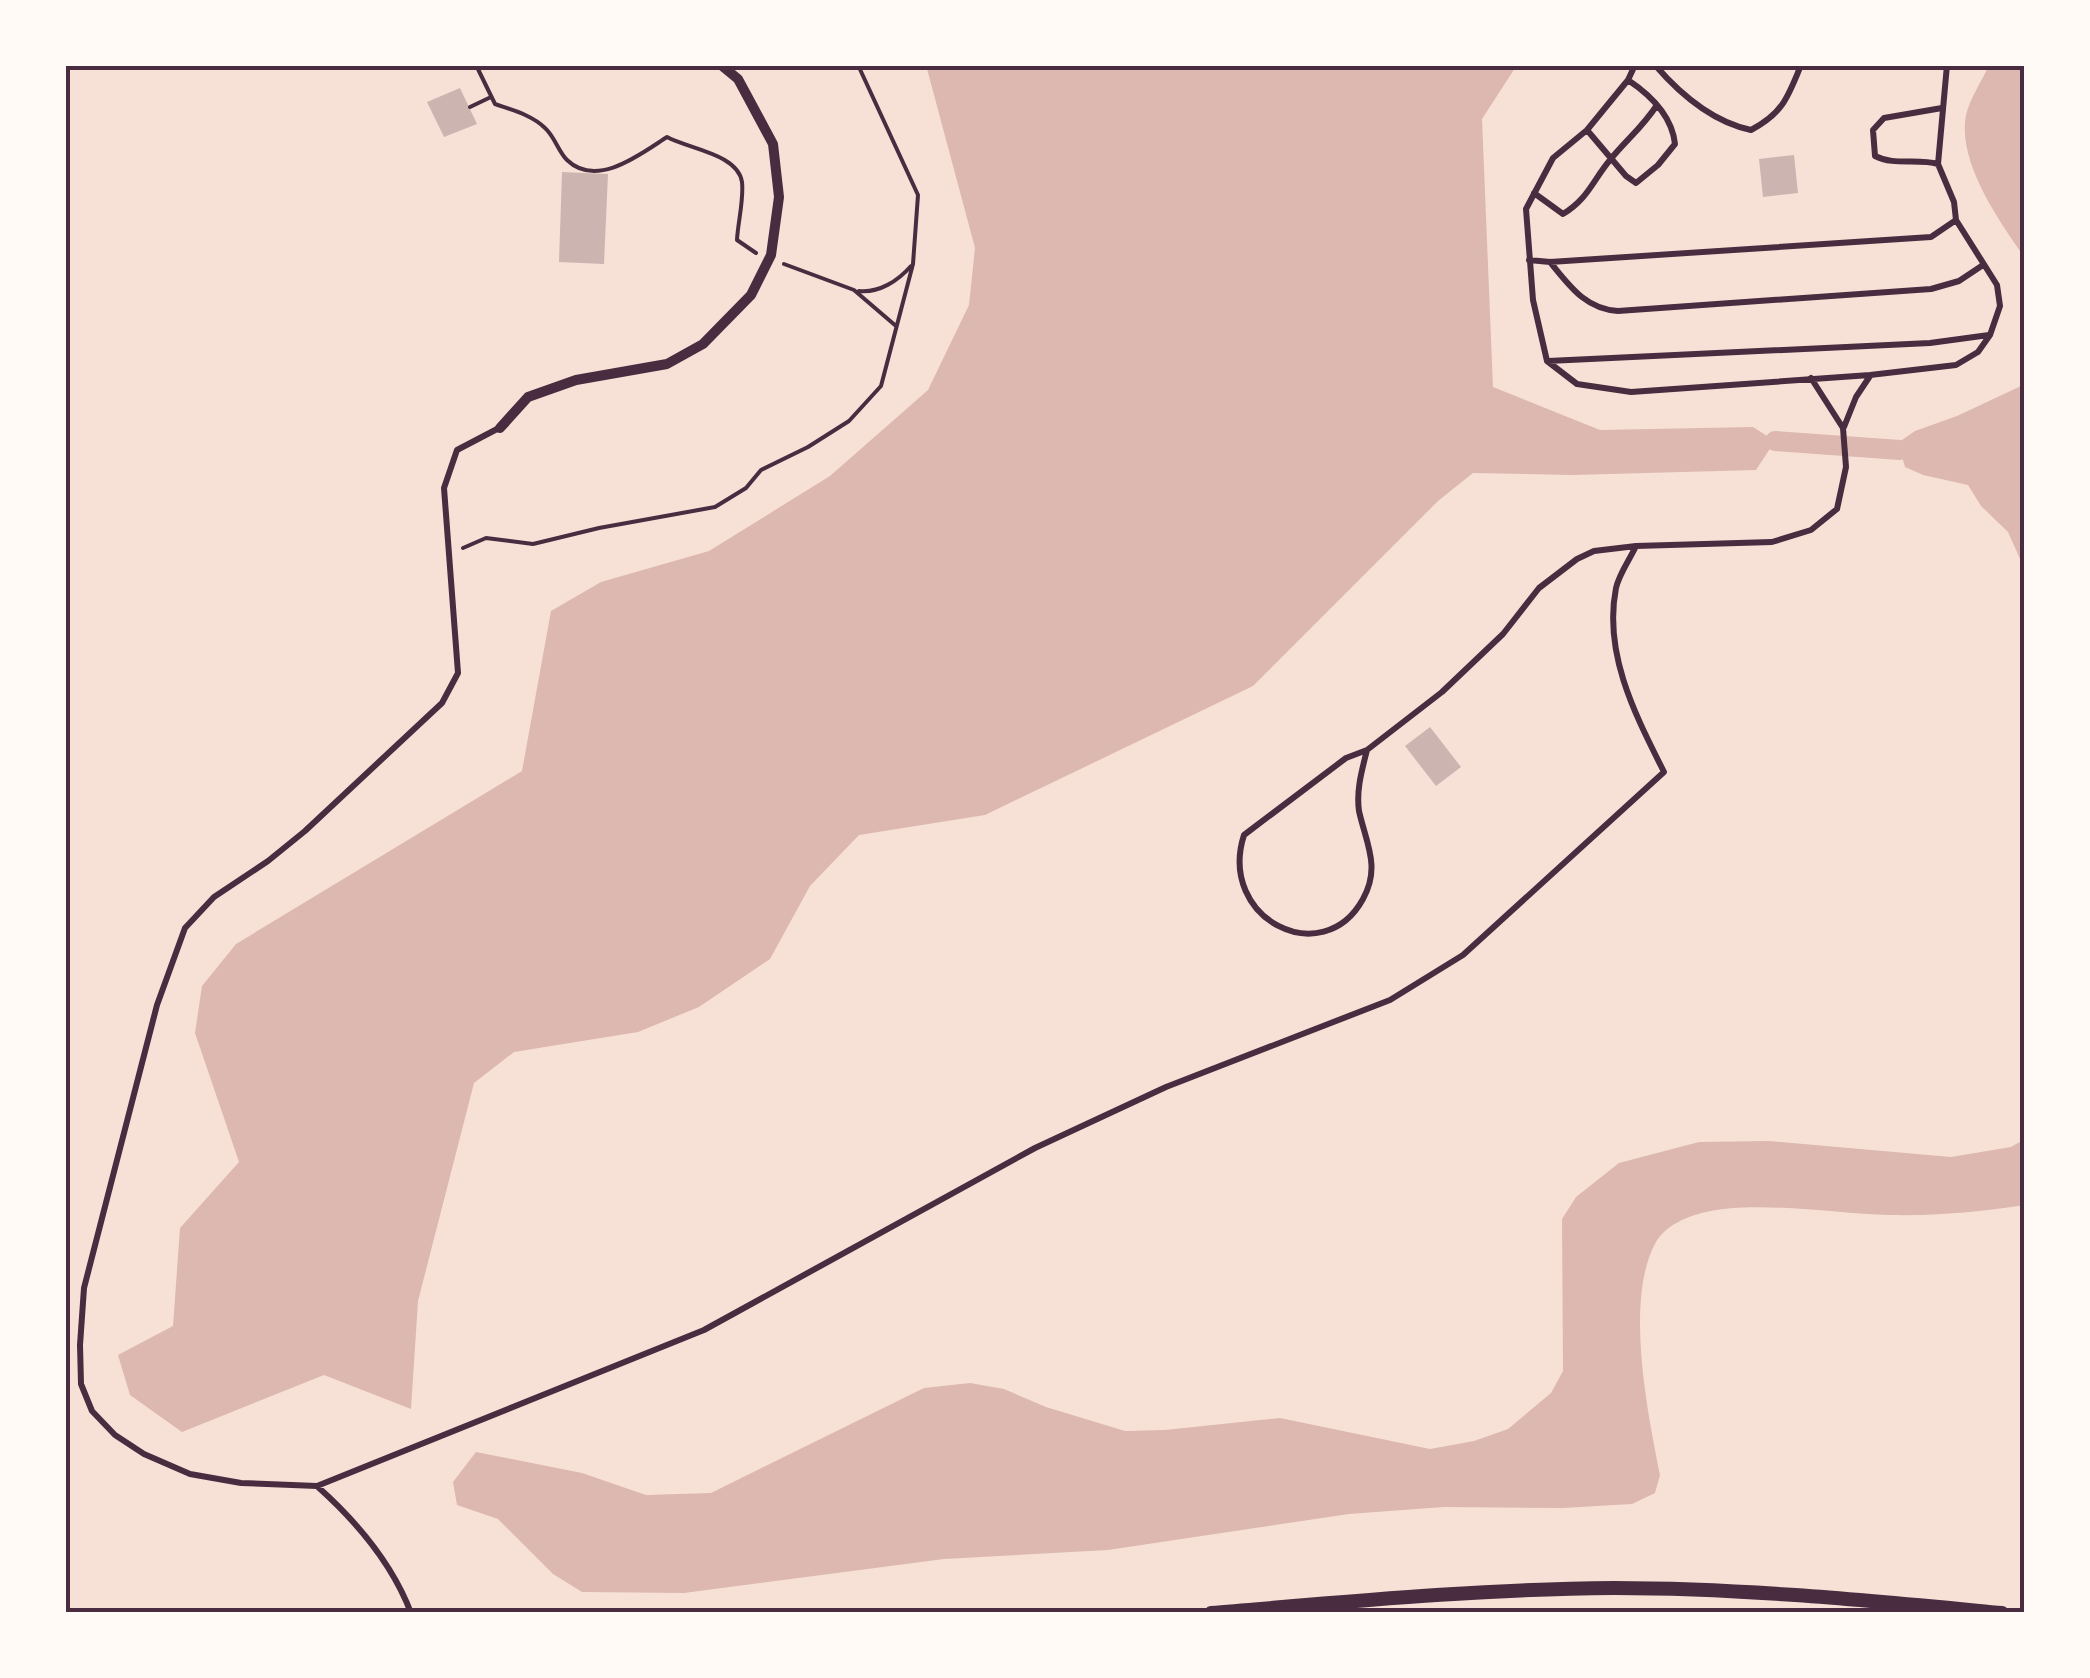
<svg xmlns="http://www.w3.org/2000/svg" width="2090" height="1678" viewBox="0 0 2090 1678" font-family="'Work Sans',sans-serif">
<style>
.water{fill:#dcb8b0}
.lines{fill:none;stroke-linecap:round;stroke-linejoin:round}
.canal{stroke:#dcb8b0;stroke-width:20}
.building{fill:#ccb4b1}
.path{stroke:#4a2c40;stroke-width:4}
.service{stroke:#4a2c40;stroke-width:6}
.minor{stroke:#4a2c40;stroke-width:10}
.tertiary{stroke:#4a2c40;stroke-width:14}
.neatline{fill:none;stroke:#4a2c40;stroke-width:4}
</style>
<rect width="100%" height="100%" fill="#f7e1d7"/>
<!-- water -->
<path class="water" d="M 926,65 L 1517,65 L 1482,119 L 1493,387 L 1600,430 L 1753,427 L 1775,441 L 1756,470 L 1572,475 L 1473,473 L 1438,501 L 1253,686 L 985,815 L 859,835 L 810,886 L 770,959 L 699,1007 L 638,1032 L 514,1052 L 474,1083 L 418,1301 L 411,1409 L 324,1375 L 182,1432 L 130,1395 L 118,1355 L 173,1326 L 180,1228 L 239,1162 L 195,1033 L 202,986 L 236,944 L 522,771 L 551,611 L 601,582 L 709,551 L 830,476 L 928,390 L 969,305 L 975,248 Z
M 1989,65 L 2025,65 L 2025,258 C 1999,221 1957,162 1966,115 C 1970,98 1982,81 1989,65 Z
M 2025,380 L 2025,570 L 2008,532 L 1981,506 L 1968,485 L 1923,475 L 1905,467 L 1900,450 L 1902,440 L 1915,431 L 1957,416 L 2021,386 Z
M 2025,1139 L 2025,1205 C 1979,1212 1935,1216 1889,1215 C 1835,1214 1758,1200 1706,1212 C 1688,1216 1666,1225 1656,1242 C 1624,1299 1648,1414 1660,1475 L 1655,1493 L 1632,1504 L 1563,1508 L 1444,1507 L 1349,1514 L 1108,1550 L 944,1559 L 684,1593 L 582,1592 L 553,1574 L 498,1519 L 457,1505 L 453,1482 L 476,1452 L 582,1473 L 646,1495 L 711,1493 L 924,1388 L 970,1383 L 1004,1389 L 1046,1407 L 1125,1431 L 1165,1430 L 1280,1418 L 1430,1449 L 1474,1441 L 1508,1429 L 1551,1393 L 1563,1371 L 1562,1219 L 1576,1197 L 1619,1163 L 1699,1142 L 1769,1141 L 1951,1157 L 2011,1147 Z"/>
<g class="lines">
<!-- canal -->
<path class="canal" d="M 1775,441 L 1900,450"/>
</g>
<!-- building -->
<path class="building" d="M 460,88 L 477,124 L 444,137 L 427,102 Z
M 1794,155 L 1798,193 L 1763,197 L 1759,159 Z
M 562,172 L 608,174 L 604,264 L 559,262 Z
M 1430,727 L 1461,767 L 1436,786 L 1405,746 Z"/>
<g class="lines">
<!-- path -->
<path class="path" d="M 476,65 L 495,104 C 512,110 532,115 545,128 C 555,137 558,151 567,160 C 597,189 642,153 667,137 C 689,149 738,154 742,182 C 744,200 738,221 737,240 L 756,253
M 470,107 L 491,97
M 784,264 L 854,290 L 896,326
M 859,291 C 879,293 898,281 911,266
M 463,548 L 486,538 L 533,544 L 599,528 L 715,507 L 746,488 L 761,470 L 808,447 L 849,421 L 881,386 L 913,264 L 918,195 L 858,65"/>
<!-- service -->
<path class="service" d="M 1635,65 L 1628,80 L 1587,130 L 1553,158 L 1526,209 L 1533,300 L 1547,361 L 1577,384 L 1631,392 L 1870,375 L 1956,365 L 1978,352 L 1990,335 L 2000,306 L 1997,285 L 1956,220 L 1954,202 L 1938,164 L 1947,65
M 1655,65 C 1680,94 1713,122 1751,130 C 1783,113 1788,97 1801,65
M 1587,130 L 1626,176 L 1636,183 L 1658,165 L 1675,144 C 1672,116 1652,96 1628,80
M 1938,164 C 1917,158 1894,166 1875,156 L 1873,130 L 1884,118 L 1942,108
M 1534,193 L 1563,214 C 1588,199 1593,180 1610,160 C 1626,140 1642,128 1657,105
M 1529,260 L 1550,262 L 1931,237 L 1956,220
M 1550,262 C 1569,285 1585,309 1618,311 L 1931,289 L 1959,281 L 1983,265
M 1548,361 L 1930,343 L 1989,335
M 1844,427 L 1856,397 L 1870,376
M 499,428 L 457,450 L 444,488 L 458,673 L 442,703 L 305,831 L 268,861 L 214,897 L 185,928 L 157,1005 L 84,1288 L 80,1345 L 81,1384 L 92,1411 L 115,1435 L 144,1454 L 190,1474 L 241,1483 L 317,1486 L 704,1330 L 1035,1148 L 1166,1087 L 1390,1000 L 1463,955 L 1664,772 C 1636,716 1603,654 1616,588 C 1619,574 1630,559 1636,546
M 1367,750 C 1362,770 1356,790 1359,811 C 1366,843 1381,867 1363,899 C 1323,972 1217,919 1244,835 L 1346,758 L 1367,750 L 1442,692 L 1503,634 L 1539,588 L 1577,559 L 1594,551 L 1636,546 L 1772,542 L 1811,530 L 1837,509 L 1846,467 L 1843,428 L 1811,378
M 318,1487 C 357,1522 392,1563 411,1613"/>
<!-- minor -->
<path class="minor" d="M 500,428 L 528,397 L 576,380 L 667,364 L 703,344 L 751,295 L 771,255 L 779,197 L 773,144 L 738,79 L 721,65"/>
<!-- tertiary -->
<path class="tertiary" d="M 1211,1613 C 1345,1602 1480,1589 1614,1588 C 1743,1588 1873,1601 2002,1613"/>
</g>
<!-- border -->
<rect width="2090" height="1678" fill="none" stroke="#fffaf5" stroke-width="135"/>
<rect x="68" y="68" width="1954" height="1542" class="neatline"/>
</svg>
